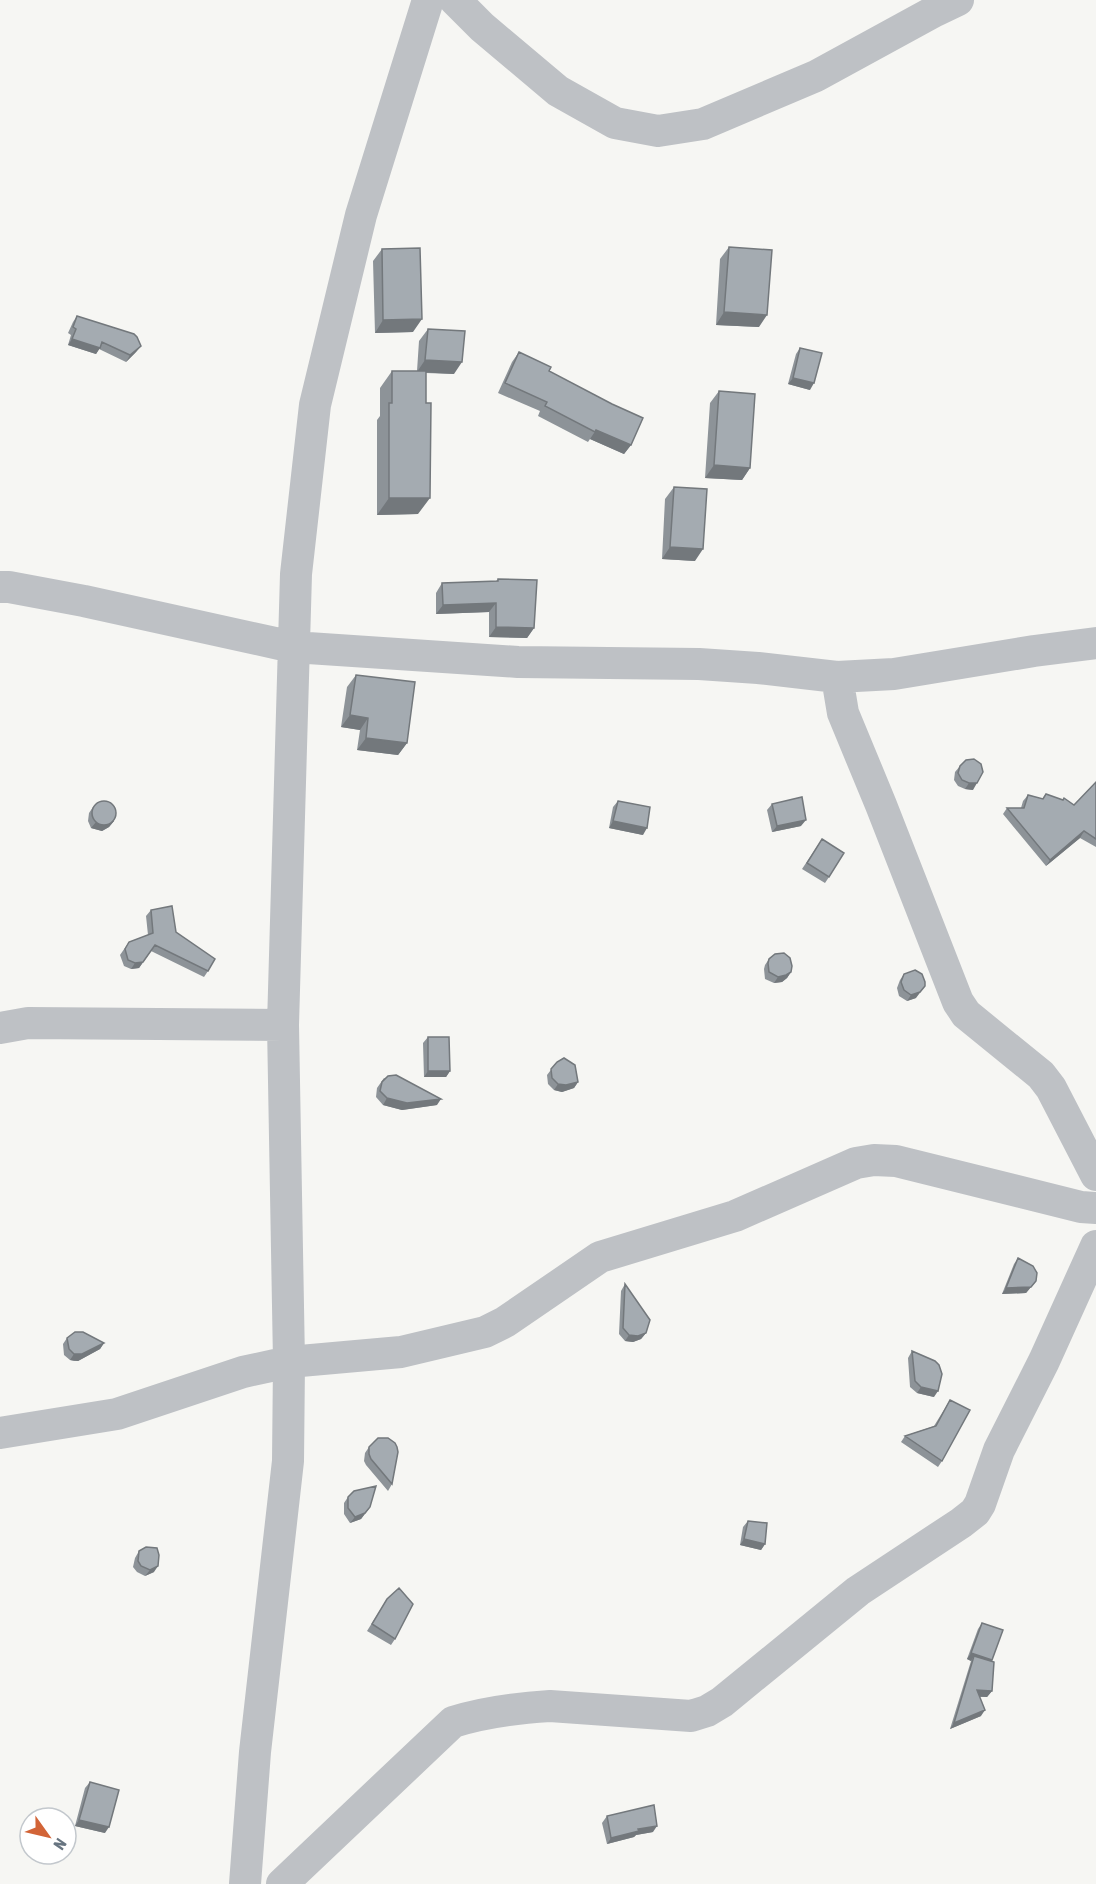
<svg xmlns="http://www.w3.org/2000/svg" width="1096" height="1884" viewBox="0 0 1096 1884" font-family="'Asap Condensed',sans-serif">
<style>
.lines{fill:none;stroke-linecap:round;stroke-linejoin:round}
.street{stroke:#bec1c5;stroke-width:32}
.wall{fill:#8d9398}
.shaded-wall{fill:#73787c}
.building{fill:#a4abb1;stroke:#73787c;stroke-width:1.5}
</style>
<rect width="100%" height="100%" fill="#f6f6f3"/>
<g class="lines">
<!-- street -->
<path class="street" d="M 455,0 L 482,27 L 558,91 L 615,123 L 658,131 L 703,124 L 816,76 L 935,11 L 958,0
M 0,587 L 9,587 L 84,601 L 293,647 L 518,662 L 699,664 L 758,668 L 837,677 L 894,674 L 1034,651 L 1096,643
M 837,677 L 843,713 L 881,805 L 958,1002 L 966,1014 L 1041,1075 L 1051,1088 L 1096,1175
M 0,1028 L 28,1023 L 283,1025
M 0,1433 L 117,1414 L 243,1372 L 289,1362 L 401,1352 L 485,1332 L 505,1322 L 600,1257 L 735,1216 L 856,1163 L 874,1160 L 896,1161 L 1081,1207 L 1096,1208
M 245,1884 L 255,1752 L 288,1461 L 289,1362 L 283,1025 L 296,574 L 315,405 L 361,215 L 428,0
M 282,1884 L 453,1722 C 484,1712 518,1708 550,1706 L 691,1716 L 707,1711 L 722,1702 L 858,1591 L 961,1523 L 975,1512 L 980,1504 L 999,1450 L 1044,1361 L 1096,1246"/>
</g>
<!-- wall -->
<path class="wall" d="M 729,247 L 759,327 L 716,325 L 720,259 Z
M 382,249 L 413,332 L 375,333 L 373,261 Z
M 77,316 L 141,346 L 136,352 L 126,362 L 99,349 L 96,354 L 68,345 L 71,335 L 68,333 L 73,322 Z
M 428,329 L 454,374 L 426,373 L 418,514 L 377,515 L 377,420 L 380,416 L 380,388 L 392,371 L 417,371 L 419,341 Z
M 800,348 L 810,390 L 788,384 L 796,354 Z
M 519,352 L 549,371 L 631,445 L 624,454 L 590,439 L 588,442 L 538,416 L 540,411 L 498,393 L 512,362 Z
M 719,391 L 750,468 L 742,480 L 705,478 L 710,403 Z
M 674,487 L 695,561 L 662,559 L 665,499 Z
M 498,579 L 534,628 L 527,638 L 489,637 L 489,612 L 436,614 L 436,593 L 442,583 L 496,581 Z
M 356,675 L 407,743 L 398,755 L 357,750 L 360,730 L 341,727 L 347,687 Z
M 960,766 L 973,790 L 965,789 L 958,786 L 954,780 L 955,772 Z
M 1096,782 L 1096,847 L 1080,838 L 1046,866 L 1003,814 L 1007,808 L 1021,808 L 1023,801 L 1028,795 L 1042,799 L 1046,794 L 1074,805 Z
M 618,801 L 643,835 L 609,828 L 613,807 Z
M 772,804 L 801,826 L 772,832 L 767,810 Z
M 93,807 L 114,821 L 109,827 L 102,831 L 91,828 L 88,821 L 89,813 Z
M 822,839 L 829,877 L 825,883 L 802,869 Z
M 151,910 L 176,932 L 208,971 L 204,977 L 151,951 L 139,968 L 131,969 L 124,966 L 120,955 L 129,942 L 148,935 L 146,916 Z
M 769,959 L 791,972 L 787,978 L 782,982 L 774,983 L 765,979 L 764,969 L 765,965 Z
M 904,974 L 916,998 L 907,1001 L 899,996 L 897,988 L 900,980 Z
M 428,1037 L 450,1071 L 446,1077 L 424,1077 L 423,1043 Z
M 557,1062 L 578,1082 L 574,1088 L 562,1092 L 554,1090 L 548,1084 L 547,1075 Z
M 384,1078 L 437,1105 L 402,1110 L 383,1105 L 376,1097 L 377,1088 Z
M 1018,1258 L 1036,1281 L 1026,1293 L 1002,1294 L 1014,1264 Z
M 625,1284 L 646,1333 L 641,1339 L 633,1342 L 625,1341 L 619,1334 L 621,1291 Z
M 67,1338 L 104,1343 L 100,1349 L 78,1361 L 74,1361 L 70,1360 L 64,1355 L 63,1344 Z
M 912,1351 L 934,1397 L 917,1393 L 910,1387 L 908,1358 Z
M 950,1400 L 942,1461 L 938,1467 L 901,1442 L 905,1436 L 934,1426 Z
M 369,1447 L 392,1484 L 388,1491 L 366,1465 L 364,1461 L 365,1453 Z
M 348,1497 L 370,1507 L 361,1519 L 350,1523 L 344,1514 L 344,1503 Z
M 748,1521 L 765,1544 L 761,1550 L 740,1545 L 743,1527 Z
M 139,1551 L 154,1572 L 145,1576 L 137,1572 L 133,1567 L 135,1558 Z
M 387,1599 L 395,1639 L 391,1645 L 367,1631 Z
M 982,1623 L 991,1661 L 992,1691 L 987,1697 L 980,1697 L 981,1716 L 950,1729 L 971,1661 L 967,1659 L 978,1629 Z
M 90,1782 L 105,1833 L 75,1826 L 85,1788 Z
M 607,1816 L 653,1832 L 636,1835 L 634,1837 L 607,1844 L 602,1823 Z"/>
<!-- shaded-wall -->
<path class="shaded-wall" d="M 724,312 L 767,315 L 759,327 L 716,325 Z
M 422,319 L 413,332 L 375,333 L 383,320 Z
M 72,339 L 100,348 L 96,354 L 68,345 Z
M 141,346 L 136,352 L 126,362 L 130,355 Z
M 425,360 L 462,362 L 454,374 L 417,372 Z
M 793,378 L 814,383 L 810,390 L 788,384 Z
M 596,430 L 631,445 L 624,454 L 590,439 Z
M 714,465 L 750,468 L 742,480 L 705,478 Z
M 389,498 L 430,498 L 418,514 L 377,515 Z
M 670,547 L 703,549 L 695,561 L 662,559 Z
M 496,603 L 489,612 L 436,614 L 443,605 Z
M 496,627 L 534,628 L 527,638 L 489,637 Z
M 350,715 L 368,718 L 360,730 L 341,727 Z
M 366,738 L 407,743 L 398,755 L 357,750 Z
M 969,783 L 977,783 L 973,790 L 965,789 Z
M 806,820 L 801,826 L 772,832 L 777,826 Z
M 114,821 L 109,827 L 102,831 L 91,828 L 96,822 Z
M 613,821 L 647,828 L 643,835 L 609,828 Z
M 1084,831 L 1080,838 L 1046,866 L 1050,860 Z
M 155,945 L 139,968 L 131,969 L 135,963 Z
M 791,972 L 787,978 L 782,982 L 774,983 L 778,977 Z
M 925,986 L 916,998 L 907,1001 L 911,995 Z
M 428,1071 L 450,1071 L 446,1077 L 424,1077 Z
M 578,1082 L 574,1088 L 562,1092 L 554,1090 L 558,1084 Z
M 387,1098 L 441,1099 L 437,1105 L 402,1110 L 383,1105 Z
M 1036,1281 L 1026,1293 L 1002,1294 L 1006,1288 Z
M 646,1333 L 641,1339 L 633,1342 L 625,1341 L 629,1335 Z
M 104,1343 L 100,1349 L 78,1361 L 70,1360 L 74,1354 Z
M 921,1387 L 938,1391 L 934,1397 L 917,1393 Z
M 370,1507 L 361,1519 L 350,1523 L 355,1517 Z
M 744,1539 L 765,1544 L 761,1550 L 740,1545 Z
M 158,1566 L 154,1572 L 145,1576 L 150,1570 Z
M 971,1653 L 992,1660 L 988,1667 L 974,1656 L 971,1661 L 967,1659 Z
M 977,1690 L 992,1691 L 987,1697 L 973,1696 Z
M 985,1710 L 981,1716 L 950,1729 L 954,1723 Z
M 79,1820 L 109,1827 L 105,1833 L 75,1826 Z
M 657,1826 L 653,1832 L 636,1835 L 634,1837 L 607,1844 L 611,1838 L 638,1829 Z"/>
<!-- building -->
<path class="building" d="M 729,247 L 772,250 L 767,315 L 724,312 Z
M 420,248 L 422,319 L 383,320 L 382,249 Z
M 77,316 L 134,334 L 137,337 L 141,346 L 130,355 L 102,342 L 100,348 L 72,339 L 76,329 L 73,327 Z
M 428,329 L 465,331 L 462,362 L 425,360 Z
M 800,348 L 822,353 L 814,383 L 793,378 Z
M 519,352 L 551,367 L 549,371 L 612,404 L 643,418 L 631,445 L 596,430 L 595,432 L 545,406 L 547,402 L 505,383 Z
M 392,371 L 426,371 L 426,403 L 431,403 L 430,498 L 389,498 L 389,403 L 392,403 Z
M 719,391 L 755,394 L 750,468 L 714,465 Z
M 674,487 L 707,489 L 703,549 L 670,547 Z
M 498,579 L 537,580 L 534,628 L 496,627 L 496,603 L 443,605 L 442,583 L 498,581 Z
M 356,675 L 415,682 L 407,743 L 366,738 L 368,718 L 350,715 Z
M 974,759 L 981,764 L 983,772 L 977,783 L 969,783 L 962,780 L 958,773 L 960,766 L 966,760 Z
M 1096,782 L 1096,839 L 1084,831 L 1050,860 L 1007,808 L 1024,808 L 1028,795 L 1043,799 L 1046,794 L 1063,800 L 1064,798 L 1074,805 Z
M 802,797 L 806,820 L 777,826 L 772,804 Z
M 618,801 L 650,807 L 647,828 L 613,821 Z
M92 813a12 12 0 1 1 24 0a12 12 0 1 1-24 0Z
M 822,839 L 844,853 L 829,877 L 807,863 Z
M 172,906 L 176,932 L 215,959 L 208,971 L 155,945 L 143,962 L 135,963 L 128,960 L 125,949 L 129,942 L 153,933 L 151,910 Z
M 784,953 L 790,958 L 792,966 L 791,972 L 786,975 L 778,977 L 769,972 L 768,963 L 769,959 L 775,954 Z
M 915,970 L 922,974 L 925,982 L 925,986 L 920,992 L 911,995 L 904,990 L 901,982 L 904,974 Z
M 428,1037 L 449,1037 L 450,1071 L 428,1071 Z
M 564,1058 L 575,1065 L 578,1082 L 566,1085 L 558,1084 L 552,1078 L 551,1069 L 557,1062 Z
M 396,1075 L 441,1099 L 407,1103 L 387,1098 L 380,1091 L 382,1082 L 388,1076 Z
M 1018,1258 L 1033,1266 L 1037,1273 L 1036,1281 L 1031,1287 L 1006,1288 Z
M 625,1284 L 650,1320 L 646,1333 L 638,1336 L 629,1335 L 623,1328 Z
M 75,1332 L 83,1332 L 104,1343 L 82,1354 L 74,1354 L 69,1349 L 67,1338 Z
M 912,1351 L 935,1361 L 939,1365 L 942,1374 L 938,1391 L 921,1387 L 915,1381 Z
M 950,1400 L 970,1410 L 942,1461 L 905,1436 L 936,1426 Z
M 378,1438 L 388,1438 L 395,1443 L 397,1447 L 398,1452 L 392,1484 L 371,1459 L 369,1454 L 369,1447 Z
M 376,1486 L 370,1507 L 365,1513 L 355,1517 L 348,1508 L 348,1497 L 354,1491 Z
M 748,1521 L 767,1523 L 765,1544 L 744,1539 Z
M 146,1547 L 157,1548 L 159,1555 L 158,1566 L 150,1570 L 141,1566 L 138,1561 L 139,1551 Z
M 399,1588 L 413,1604 L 395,1639 L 372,1624 L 387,1599 Z
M 982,1623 L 1003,1630 L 992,1660 L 971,1653 Z
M 974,1656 L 994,1662 L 992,1691 L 977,1690 L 985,1710 L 954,1723 Z
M 90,1782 L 119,1790 L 109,1827 L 79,1820 Z
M 654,1805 L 657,1826 L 638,1829 L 639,1831 L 611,1838 L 607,1816 Z"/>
<!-- north arrow -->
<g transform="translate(48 1836) rotate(124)"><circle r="28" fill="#ffffff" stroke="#c3c8cd" stroke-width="1.5"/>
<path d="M0-4.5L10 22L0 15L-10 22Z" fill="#d26437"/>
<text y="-9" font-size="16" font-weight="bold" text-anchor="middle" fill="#687581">N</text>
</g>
</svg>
